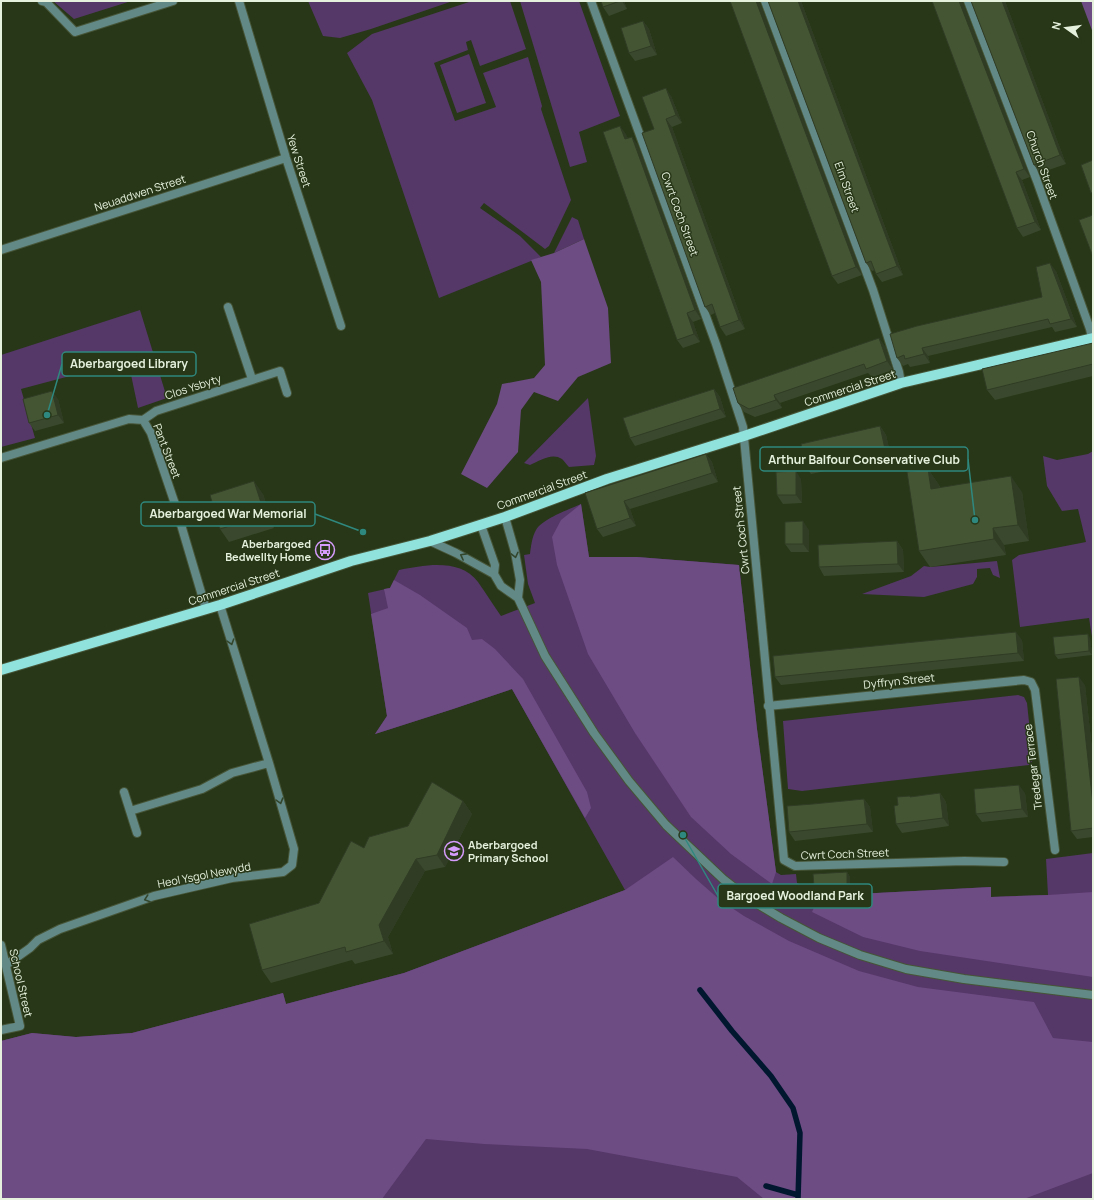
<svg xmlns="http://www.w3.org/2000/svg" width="1094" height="1200" viewBox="0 0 1094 1200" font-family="Manrope,sans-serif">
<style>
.green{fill:#553768}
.forest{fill:#6d4b83}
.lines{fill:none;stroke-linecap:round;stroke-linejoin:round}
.stream{stroke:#01172f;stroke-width:5.5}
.minor-casing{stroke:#465537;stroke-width:10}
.tertiary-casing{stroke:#465537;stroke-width:10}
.primary-casing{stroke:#465537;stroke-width:12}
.minor{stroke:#638987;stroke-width:8}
.tertiary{stroke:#638987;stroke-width:8}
.primary{stroke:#90e2dd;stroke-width:10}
.wall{fill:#3a492d}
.shaded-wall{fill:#303c24}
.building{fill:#445534;stroke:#303c24}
.oneway{stroke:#33472d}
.labels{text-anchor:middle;stroke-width:3;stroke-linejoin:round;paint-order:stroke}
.street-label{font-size:11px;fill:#e6f1dd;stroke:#273717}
.poi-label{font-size:11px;font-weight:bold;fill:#e6f1dd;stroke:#273717;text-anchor:end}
.leader{fill:none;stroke:#2f887f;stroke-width:1.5}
.callout-dot{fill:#2f887f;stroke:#273717;stroke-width:1.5}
.callout{fill:#273717;stroke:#2f887f;stroke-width:1.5}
.callout-label{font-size:12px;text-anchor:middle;font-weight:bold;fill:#e6f1dd}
</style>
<rect width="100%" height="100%" fill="#273717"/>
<!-- green -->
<path class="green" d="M 53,1 L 131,1 L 74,19 Z
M 308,1 L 453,1 L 371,29 L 340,38 L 323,36 Z
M 472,1 L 510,1 L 526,49 L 480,66 L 471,40 L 466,42 L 468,50 L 434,63 L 455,121 L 496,107 L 483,73 L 528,57 L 542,106 L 541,109 L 571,200 L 549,246 L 545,249 L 484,203 L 480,208 L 520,236 L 541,257 L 439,298 L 372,100 L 347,53 L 372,34 Z
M 520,1 L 579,1 L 620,116 L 579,132 L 587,162 L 570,167 Z
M 469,54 L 486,103 L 457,113 L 440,65 Z
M 572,217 L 578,220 L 584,239 L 554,253 Z
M 140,310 L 167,398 L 138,408 L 130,370 L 115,364 L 21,389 L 35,438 L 1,447 L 1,355 Z
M 588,398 L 596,456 L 594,465 L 569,467 C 567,465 564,461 562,459 C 552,452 539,461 530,465 L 524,463 Z
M 1093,451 L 1093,643 L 1089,618 L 1020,627 L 1012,560 L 1019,555 L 1086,542 L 1078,509 L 1062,511 L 1047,486 L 1043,456 L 1057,460 L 1088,454 Z
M 581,504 L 589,557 L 637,557 L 739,565 L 757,729 L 776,872 L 781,875 L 796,874 L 797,883 L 819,896 L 991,887 L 990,897 L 1048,895 L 1046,859 L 1093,853 L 1093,1199 L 1,1199 L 1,1041 L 32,1033 L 76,1037 L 132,1033 L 283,993 L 286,1004 L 404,973 L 625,890 L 512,689 L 453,709 L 375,734 L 387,716 L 368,593 L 390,588 L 399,570 C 425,565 460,558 478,582 C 486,593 493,605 501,616 L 535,603 L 528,584 L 524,555 L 530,554 C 531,546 532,537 536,530 C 542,519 570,509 581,504 Z
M 997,561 L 1000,578 L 993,575 L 990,568 L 977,569 L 977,577 L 973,584 L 924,597 L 862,594 L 911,576 L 924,566 L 930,567 Z
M 1018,695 L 1024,697 L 1027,703 L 1033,760 L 1029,765 L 802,791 L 788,789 L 783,721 Z"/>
<!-- forest -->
<path class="forest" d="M 1081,1 L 1093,1 L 1093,33 Z
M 584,239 L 608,308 L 611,363 L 578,377 L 558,401 L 534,392 L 521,410 L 518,452 L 487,488 L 461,474 L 497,404 L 502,384 L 534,378 L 545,365 L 541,282 L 531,260 L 554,253 Z
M 581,504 L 589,557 L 637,557 L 739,565 L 757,729 L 776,872 L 772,884 L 731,854 L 691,817 L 635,733 L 588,654 L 557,565 L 552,537 L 561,520 Z
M 394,580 L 420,595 L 467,628 L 472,640 L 482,639 L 495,649 L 523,679 L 587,792 L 591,808 L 585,818 L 512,689 L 453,709 L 375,734 L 387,716 L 371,614 L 388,608 L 384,589 L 390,588 Z
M 673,857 L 696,879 L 720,900 L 744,916 L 789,941 L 859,971 L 918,987 L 1034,1002 L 1053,1038 L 1093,1042 L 1093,1173 L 1024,1199 L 764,1199 L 737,1177 L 587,1149 L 484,1144 L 426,1139 L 382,1199 L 1,1199 L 1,1041 L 32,1033 L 76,1037 L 132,1033 L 283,993 L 286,1004 L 404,973 L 625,890 Z
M 991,887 L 991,897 L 1048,895 L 1093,892 L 1093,977 L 920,951 L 863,937 L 812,912 L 819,896 Z"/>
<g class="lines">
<!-- stream -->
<path class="stream" d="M 700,990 L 732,1031 L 771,1076 L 793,1108 L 800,1133 L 798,1199
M 766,1186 L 798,1195"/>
<!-- minor casing -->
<g class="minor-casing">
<path id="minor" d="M 42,1 L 46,2 L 75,32 L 173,1
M 239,1 L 286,158 L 341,326
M 591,1 L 716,344 L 743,427 L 784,860 L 795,866 L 964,861 L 1004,862
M 765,1 L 873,290 L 899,372 L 901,383
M 968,1 L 1037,181 L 1090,329 L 1092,338
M 1,250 L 286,158
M 228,307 L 252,379
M 143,420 L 156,411 L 280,371 L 287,393
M 1,458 L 129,419 L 143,420 L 151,433 L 174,501 L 206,609
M 768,706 L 1024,680 L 1031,682 L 1035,690 L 1055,850
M 124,792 L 137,833
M 130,811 L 202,789 L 232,773 L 269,763
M 1,945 L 20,1026 L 1,1030
M 6,965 L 30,948 L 38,940 L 60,929 L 154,896 L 232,878 L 283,872 L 292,865 L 294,849 L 269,763 L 220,605"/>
</g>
<!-- tertiary casing -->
<g class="tertiary-casing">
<path id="tertiary" d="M 505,517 L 515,552 L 520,580 L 518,598
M 481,525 L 495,565 L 494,574 L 501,586 L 518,598 L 545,656 L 594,733 L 629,781 L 666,825 L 723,879 L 746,897 L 781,918 L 819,938 L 860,955 L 906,969 L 964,979 L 1093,995
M 430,541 L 456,553 L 494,574"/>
</g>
<!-- primary casing -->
<g class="primary-casing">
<path id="primary" d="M 1,670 L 220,605 L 351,561 L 430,541 L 505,517 L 607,479 L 744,436 L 901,383 L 1093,338"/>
</g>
<!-- minor -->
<use href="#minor" class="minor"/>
<!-- tertiary -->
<use href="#tertiary" class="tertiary"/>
<!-- primary -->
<use href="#primary" class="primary"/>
</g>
<!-- wall -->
<path class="wall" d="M 601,1 L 624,1 L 627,9 L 609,16 L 603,7 Z
M 768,1 L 801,1 L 903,275 L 882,282 L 876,274 L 875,270 L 872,271 L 866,263 Z
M 932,1 L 963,1 L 963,3 L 1030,177 L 1022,180 L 1041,230 L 1023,237 L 1017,228 Z
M 971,1 L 1005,1 L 1066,164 L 1040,173 L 1034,165 Z
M 760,3 L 862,275 L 838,284 L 832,276 Z
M 643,21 L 649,29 L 657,55 L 635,61 L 629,53 Z
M 671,96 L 682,123 L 672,127 L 745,329 L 726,336 L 720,327 L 715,313 L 711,315 L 705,307 L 654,129 Z
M 626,134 L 628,139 L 638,145 L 701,319 L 693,322 L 700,342 L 683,348 L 677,340 Z
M 1056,271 L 1077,327 L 1055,332 L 1052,327 L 928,356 L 930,363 L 910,367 L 908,364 L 903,366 L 897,358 L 1042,297 Z
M 1093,343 L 1093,376 L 995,400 L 987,390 Z
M 885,346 L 893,370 L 872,377 L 868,373 L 780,403 L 782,408 L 755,417 L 744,412 L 738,403 Z
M 714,389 L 720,397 L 726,417 L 635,446 L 630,438 Z
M 58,399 L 64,423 L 35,431 L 29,423 Z
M 880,426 L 886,435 L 891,457 L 811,474 L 805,466 Z
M 706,454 L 712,462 L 718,482 L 630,509 L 636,526 L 603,537 L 597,529 L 585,493 Z
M 928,469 L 939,485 L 940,487 L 1022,492 L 1029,541 L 1004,545 L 1006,555 L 930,567 L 919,551 Z
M 801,479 L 802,503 L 783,504 L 777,495 Z
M 263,494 L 274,528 L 229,542 L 220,529 Z
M 809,530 L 809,552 L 791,552 L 785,544 Z
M 897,541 L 903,550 L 904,572 L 824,576 L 819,567 Z
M 1090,638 L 1092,655 L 1058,659 L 1055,655 Z
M 1022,640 L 1024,661 L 781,685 L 775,677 Z
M 1085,685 L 1093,758 L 1093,837 L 1077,839 L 1071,831 Z
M 940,793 L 946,802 L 949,826 L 902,833 L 896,824 L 898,805 L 911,797 Z
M 1025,793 L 1028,817 L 982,822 L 976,814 Z
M 864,799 L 870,807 L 873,832 L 795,841 L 789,832 L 813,804 Z
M 463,801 L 472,814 L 445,867 L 425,871 L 388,937 L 393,954 L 355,964 L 352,960 L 271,983 L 262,970 L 319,903 L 364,848 L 408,826 Z
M 847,872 L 850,877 L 850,890 L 817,892 L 814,887 Z"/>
<!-- shaded-wall -->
<path class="shaded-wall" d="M 622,1 L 624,1 L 627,9 Z
M 756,1 L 758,1 L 760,3 L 862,275 L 856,267 Z
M 798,1 L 801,1 L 903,275 L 897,266 Z
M 959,1 L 963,1 L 963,3 L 1030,177 L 1024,169 Z
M 1002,1 L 1005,1 L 1066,164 L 1060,155 Z
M 643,21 L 649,29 L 657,55 L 651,46 Z
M 666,88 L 671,96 L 682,123 L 676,115 Z
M 666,119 L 672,127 L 745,329 L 739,320 Z
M 620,126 L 626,134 L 631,148 L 625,139 Z
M 632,137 L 638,145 L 701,319 L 695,310 Z
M 1016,172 L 1022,180 L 1041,230 L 1035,222 Z
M 1050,263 L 1056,271 L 1077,327 L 1071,319 Z
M 687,313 L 693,322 L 700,342 L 694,334 Z
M 879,338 L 885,346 L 893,370 L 887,361 Z
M 922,348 L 928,356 L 930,363 L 924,354 Z
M 714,389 L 720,397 L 726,417 L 720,409 Z
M 52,391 L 58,399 L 64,423 L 58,415 Z
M 774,395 L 780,403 L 782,408 L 776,400 Z
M 880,426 L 886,435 L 891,457 L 885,449 Z
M 706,454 L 712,462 L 718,482 L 712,473 Z
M 928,469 L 939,485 L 942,505 L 931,489 Z
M 796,471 L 801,479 L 802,503 L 796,495 Z
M 1011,476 L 1022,492 L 1029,541 L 1018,525 Z
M 254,481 L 263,494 L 274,528 L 265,515 Z
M 624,501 L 630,509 L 636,526 L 630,518 Z
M 803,521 L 809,530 L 809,552 L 803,544 Z
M 993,528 L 1004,545 L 1006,555 L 994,539 Z
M 897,541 L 903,550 L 904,572 L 898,564 Z
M 1016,632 L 1022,640 L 1024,661 L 1018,653 Z
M 1088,634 L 1090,638 L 1092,655 L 1089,651 Z
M 1079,677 L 1085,685 L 1093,758 L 1093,805 Z
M 1019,785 L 1025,793 L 1028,817 L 1022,809 Z
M 940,793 L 946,802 L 949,826 L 943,818 Z
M 864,799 L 870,807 L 873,832 L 867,824 Z
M 463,801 L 472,814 L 445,867 L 437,855 Z
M 416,859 L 425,871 L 388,937 L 393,954 L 384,941 L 379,925 Z
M 847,872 L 850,877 L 850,890 L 847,886 Z"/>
<!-- building -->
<path class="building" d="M 601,1 L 620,1 L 603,7 Z
M 730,1 L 756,1 L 856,267 L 832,276 Z
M 768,1 L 798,1 L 897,266 L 876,274 L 871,261 L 866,263 Z
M 932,1 L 959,1 L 1024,169 L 1016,172 L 1035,222 L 1017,228 Z
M 971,1 L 1002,1 L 1060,155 L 1034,165 Z
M 643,21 L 651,46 L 629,53 L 621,28 Z
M 666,88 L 676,115 L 666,119 L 739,320 L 720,327 L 712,304 L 705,307 L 642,133 L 654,129 L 642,97 Z
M 620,126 L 625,139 L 632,137 L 695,310 L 687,313 L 694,334 L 677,340 L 603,132 Z
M 1093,160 L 1093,192 L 1091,193 L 1081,165 Z
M 1093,215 L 1093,257 L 1079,220 Z
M 1050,263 L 1071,319 L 1050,324 L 1048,319 L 922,348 L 924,354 L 905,359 L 904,355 L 897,358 L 890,334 L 917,326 L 1042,297 L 1036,267 Z
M 879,338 L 887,361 L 866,369 L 864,364 L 774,395 L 776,400 L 749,409 L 738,403 L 733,388 Z
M 1093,343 L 1093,364 L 987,390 L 982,369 Z
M 714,389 L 720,409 L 630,438 L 623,418 Z
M 52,391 L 58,415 L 29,423 L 23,399 Z
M 880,426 L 885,449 L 805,466 L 801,444 Z
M 706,454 L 712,473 L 624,501 L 630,518 L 597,529 L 585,493 Z
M 928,469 L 931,489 L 1011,476 L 1018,525 L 993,528 L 994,539 L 919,551 L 907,472 Z
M 796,471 L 796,495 L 777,495 L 776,472 Z
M 254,481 L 265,515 L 220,529 L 210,495 Z
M 803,521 L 803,544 L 785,544 L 785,522 Z
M 897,541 L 898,564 L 819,567 L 818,545 Z
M 1016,632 L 1018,653 L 775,677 L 773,656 Z
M 1088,634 L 1089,651 L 1055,655 L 1053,637 Z
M 1079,677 L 1093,805 L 1093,828 L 1071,831 L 1056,679 Z
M 432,782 L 463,801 L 437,855 L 416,859 L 379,925 L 384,941 L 346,952 L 345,947 L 262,970 L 249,924 L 319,903 L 351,841 L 364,848 L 369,837 L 408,826 Z
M 1019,785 L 1022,809 L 976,814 L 974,789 Z
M 940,793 L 943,818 L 896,824 L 894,806 L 898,805 L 897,797 L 910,796 L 910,797 Z
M 864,799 L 867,824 L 789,832 L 787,806 L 813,804 Z
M 847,872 L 847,886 L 814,887 L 813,874 Z"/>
<!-- one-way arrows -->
<defs><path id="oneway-chevron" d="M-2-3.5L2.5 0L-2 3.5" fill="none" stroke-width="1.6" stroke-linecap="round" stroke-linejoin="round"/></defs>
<g class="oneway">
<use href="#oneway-chevron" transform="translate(515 555) rotate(77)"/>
<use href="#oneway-chevron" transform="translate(463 556) rotate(-152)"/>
<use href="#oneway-chevron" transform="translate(231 642) rotate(73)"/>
<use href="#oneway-chevron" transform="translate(280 801) rotate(74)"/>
<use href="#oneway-chevron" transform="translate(147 899) rotate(161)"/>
</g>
<!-- icons -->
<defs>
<g id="bus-ring" transform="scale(1)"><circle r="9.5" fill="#273717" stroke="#d59cfb" stroke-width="1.5"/><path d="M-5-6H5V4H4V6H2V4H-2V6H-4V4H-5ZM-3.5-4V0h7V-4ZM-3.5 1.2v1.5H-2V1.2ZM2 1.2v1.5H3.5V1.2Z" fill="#d59cfb"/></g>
<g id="school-ring" transform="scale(1)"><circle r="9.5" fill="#273717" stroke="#d59cfb" stroke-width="1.5"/><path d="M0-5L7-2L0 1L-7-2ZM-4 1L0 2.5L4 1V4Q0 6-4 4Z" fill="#d59cfb"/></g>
</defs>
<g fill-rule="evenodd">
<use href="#bus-ring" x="325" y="550"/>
<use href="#school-ring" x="454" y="851"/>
</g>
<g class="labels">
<!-- street labels -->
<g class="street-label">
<text transform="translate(299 161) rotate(72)" y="4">Yew Street</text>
<text transform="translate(1042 165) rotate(70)" y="4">Church Street</text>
<text transform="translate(847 187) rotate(70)" y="4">Elm Street</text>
<text transform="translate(140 193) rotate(-18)" y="4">Neuaddwen Street</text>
<text transform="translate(680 214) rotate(70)" y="4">Cwrt Coch Street</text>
<text transform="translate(193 387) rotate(-18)" y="4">Clos Ysbyty</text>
<text transform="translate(850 388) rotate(-18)" y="4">Commercial Street</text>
<text transform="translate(167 451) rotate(69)" y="4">Pant Street</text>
<text transform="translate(542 490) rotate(-20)" y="4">Commercial Street</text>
<text transform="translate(741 530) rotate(-96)" y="4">Cwrt Coch Street</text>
<text transform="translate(234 587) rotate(-18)" y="4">Commercial Street</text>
<text transform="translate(899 681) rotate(-6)" y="4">Dyffryn Street</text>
<text transform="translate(1033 767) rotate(-97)" y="4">Tredegar Terrace</text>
<text transform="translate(845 854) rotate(-2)" y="4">Cwrt Coch Street</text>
<text transform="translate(204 875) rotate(-11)" y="4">Heol Ysgol Newydd</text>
<text transform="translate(21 983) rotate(77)" y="4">School Street</text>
</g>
<!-- poi labels -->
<g class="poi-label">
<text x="311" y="548">Aberbargoed<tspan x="311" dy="13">Bedwellty Home</tspan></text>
<text x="468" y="849" text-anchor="start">Aberbargoed<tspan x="468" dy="13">Primary School</tspan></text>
</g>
</g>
<!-- callouts -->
<path class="leader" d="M47 415L62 364M975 520L968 459M363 532L315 514M683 835L718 896"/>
<g class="callout-dot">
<circle cx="47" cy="415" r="4"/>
<circle cx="975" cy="520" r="4"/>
<circle cx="363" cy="532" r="4"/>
<circle cx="683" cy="835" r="4"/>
</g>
<g class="callout">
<rect x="62" y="352" width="134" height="24" rx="4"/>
<rect x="760" y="447" width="208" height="24" rx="4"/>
<rect x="141" y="502" width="174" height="24" rx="4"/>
<rect x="718" y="884" width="154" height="24" rx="4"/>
</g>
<g class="callout-label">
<text x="129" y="368">Aberbargoed Library</text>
<text x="864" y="464">Arthur Balfour Conservative Club</text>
<text x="228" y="518">Aberbargoed War Memorial</text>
<text x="795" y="900">Bargoed Woodland Park</text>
</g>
<!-- border -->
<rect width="1094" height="1200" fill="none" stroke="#e6f1dd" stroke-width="4"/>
<!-- north arrow -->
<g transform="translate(1066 28) rotate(284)" stroke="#273717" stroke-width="3" paint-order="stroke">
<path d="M0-3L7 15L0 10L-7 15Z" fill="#e6f1dd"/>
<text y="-6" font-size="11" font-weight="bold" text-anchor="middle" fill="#e6f1dd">N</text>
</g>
</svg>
